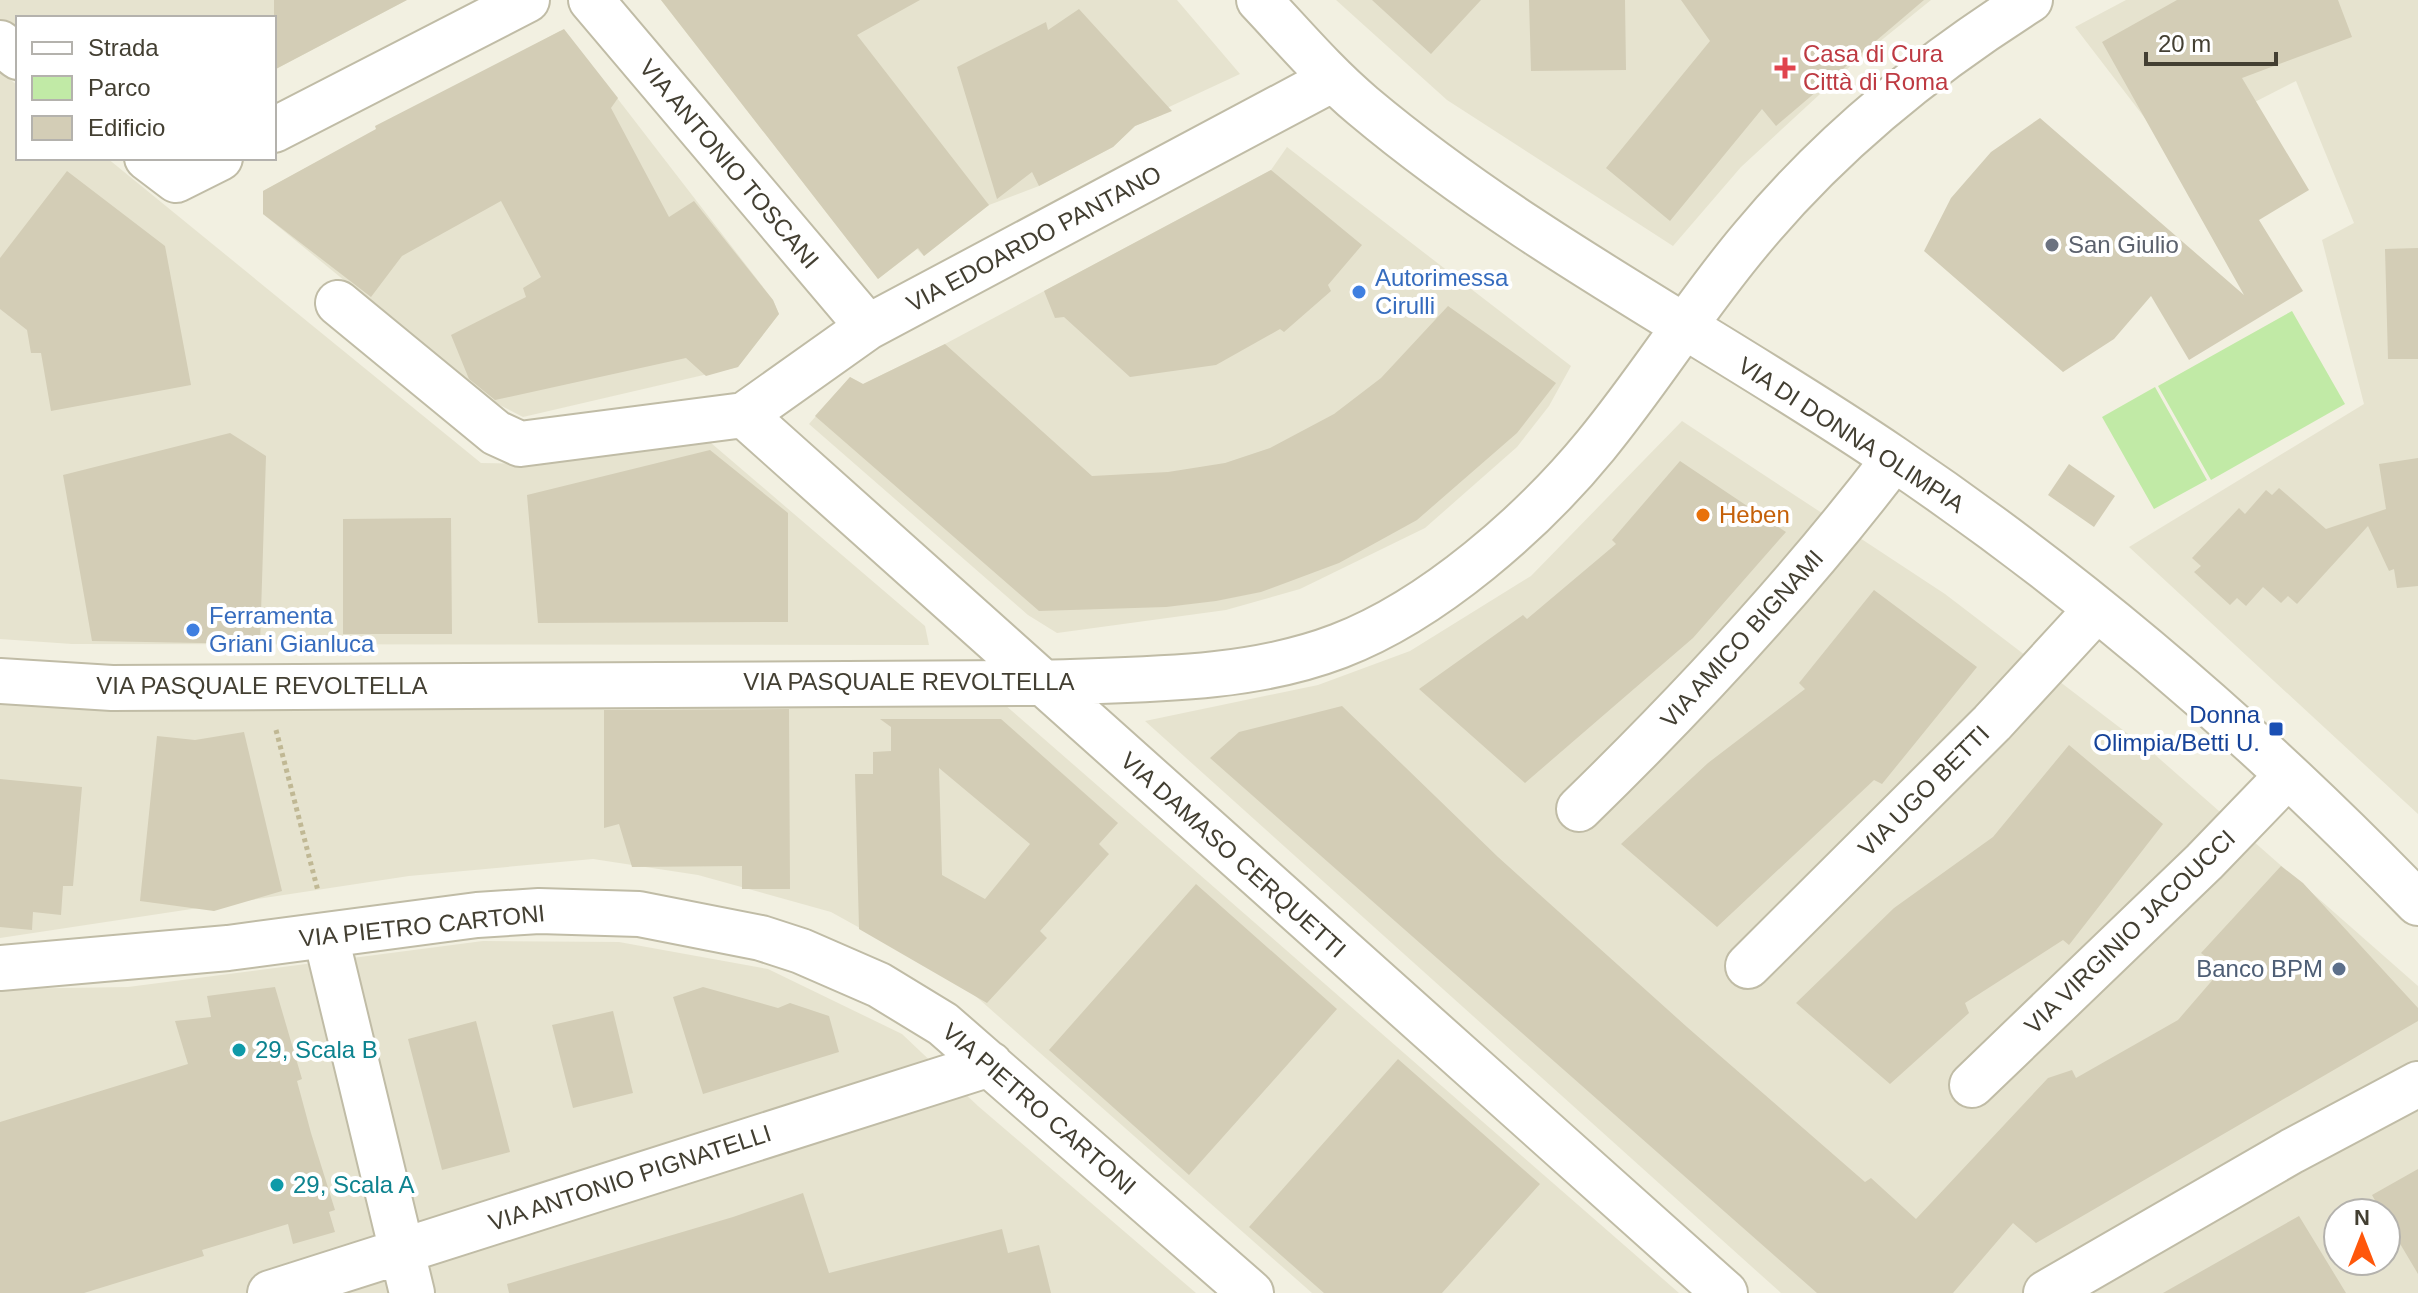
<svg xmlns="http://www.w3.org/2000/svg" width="2418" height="1293" viewBox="0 0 2418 1293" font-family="Helvetica,sans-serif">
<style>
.residential{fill:#e6e3cf;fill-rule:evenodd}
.green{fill:#c1eaa6}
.building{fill:#d3cdb6;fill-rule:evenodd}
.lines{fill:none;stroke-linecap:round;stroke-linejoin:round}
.minor-casing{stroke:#c0bca6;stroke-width:48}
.path{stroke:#c0b894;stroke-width:5;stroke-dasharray:4 4;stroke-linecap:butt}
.minor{stroke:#fff;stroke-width:44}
.health-dot{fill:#e0444e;stroke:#fff;stroke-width:3}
.worship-dot{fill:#6b7280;stroke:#fff;stroke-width:3}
.shop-dot{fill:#3f7fe0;stroke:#fff;stroke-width:3}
.food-dot{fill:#e8710a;stroke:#fff;stroke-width:3}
.transit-dot{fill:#1a4fb4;stroke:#fff;stroke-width:3}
.service-dot{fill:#5c6f8a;stroke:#fff;stroke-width:3}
.culture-dot{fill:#0f9aa8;stroke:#fff;stroke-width:3}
.labels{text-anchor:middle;stroke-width:8;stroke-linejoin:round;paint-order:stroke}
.health-label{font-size:24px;fill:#be3a42;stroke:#fff;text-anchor:start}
.street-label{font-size:24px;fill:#433f32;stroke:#fff}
.worship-label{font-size:24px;fill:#5b616d;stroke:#fff;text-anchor:start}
.shop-label{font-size:24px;fill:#366cbe;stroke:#fff;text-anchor:start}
.food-label{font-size:24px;fill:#c56008;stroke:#fff;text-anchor:start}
.transit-label{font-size:24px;fill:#164399;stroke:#fff;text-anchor:end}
.service-label{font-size:24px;fill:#4e5e75;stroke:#fff;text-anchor:end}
.culture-label{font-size:24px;fill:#0d838f;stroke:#fff;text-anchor:start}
</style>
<rect width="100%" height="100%" fill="#f2f0e1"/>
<!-- residential -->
<path class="residential" d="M 0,0 L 407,0 L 274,70 L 274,18 L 18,18 L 18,37 L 0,23 Z
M 661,0 L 1177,0 L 1240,74 L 1169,107 L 1162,115 L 1135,126 L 1113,147 L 1039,186 L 989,205 L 924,256 L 917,249 L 878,279 Z
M 1336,0 L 1931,0 L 1857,60 L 1741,167 L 1673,246 L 1447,100 Z
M 2126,0 L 2418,0 L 2418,814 L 2129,547 L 2364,404 L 2322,240 L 2354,223 L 2296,81 L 2167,147 L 2075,27 Z
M 560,31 L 614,94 L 773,300 L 779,314 L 738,367 L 523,417 L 492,401 L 263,214 L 263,191 Z
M 0,71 L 18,86 L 18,158 L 107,158 L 481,463 L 528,464 L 704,437 L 925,626 L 929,645 L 72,644 L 0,639 Z
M 1287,147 L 1571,366 L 1549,406 L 1517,447 L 1425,528 L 1300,589 L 1226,610 L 1057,633 L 1028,615 L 809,424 L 850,377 L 863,384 L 945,344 L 1271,170 Z
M 1682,421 L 1945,594 L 2153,753 L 2418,986 L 2418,1293 L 1781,1293 L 1145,721 L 1318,685 L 1410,651 L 1531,576 ZM 2338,1213 L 2386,1213 L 2386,1261 L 2338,1261 Z
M 0,700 L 1004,704 L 1679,1293 L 1312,1293 L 963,985 L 831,912 L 698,875 L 593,859 L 409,876 L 0,938 Z
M 483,941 L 619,942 L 768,969 L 902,1034 L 978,1106 L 1196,1293 L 0,1293 L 0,989 L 128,987 Z"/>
<!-- green -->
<path class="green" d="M 2292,311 L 2345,404 L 2211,480 L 2158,386 Z
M 2155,387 L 2207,480 L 2154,509 L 2102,417 Z"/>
<!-- building -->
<path class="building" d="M 274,0 L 407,0 L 274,70 Z
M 661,0 L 920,0 L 857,35 L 989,205 L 924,256 L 918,248 L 878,279 Z
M 1372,0 L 1481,0 L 1431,54 Z
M 1529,0 L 1625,0 L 1626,70 L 1531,71 Z
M 1681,0 L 1924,0 L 1776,126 L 1762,109 L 1670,221 L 1606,168 L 1710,41 Z
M 2177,0 L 2338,0 L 2352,37 L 2242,78 L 2309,190 L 2259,220 L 2303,291 L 2189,360 L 2151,296 L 2114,339 L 2063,372 L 1924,251 L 1951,198 L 1991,152 L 2040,118 L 2244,295 L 2102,42 Z
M 1079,9 L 1172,111 L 1135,126 L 1113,147 L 1039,186 L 1032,172 L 997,199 L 957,67 L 1046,22 L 1048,30 Z
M 564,29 L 618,98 L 611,108 L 669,217 L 694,201 L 773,300 L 779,314 L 738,367 L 706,376 L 686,358 L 495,400 L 469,379 L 451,335 L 526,297 L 523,288 L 541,277 L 501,201 L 402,256 L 371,297 L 263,214 L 263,191 L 376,129 L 375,126 Z
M 1271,170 L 1362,245 L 1328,285 L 1331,291 L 1284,332 L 1280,329 L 1216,365 L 1130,377 L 1064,317 L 1055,318 L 1044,291 Z
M 67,171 L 165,246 L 191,385 L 51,411 L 41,353 L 31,353 L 27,330 L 0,309 L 0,258 Z
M 2418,248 L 2418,359 L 2388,359 L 2385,249 Z
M 1448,306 L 1556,383 L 1517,433 L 1417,520 L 1339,563 L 1261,592 L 1216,601 L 1166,607 L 1039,611 L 815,416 L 850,377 L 863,384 L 945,344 L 1092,476 L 1168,472 L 1225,463 L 1270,448 L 1334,414 L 1381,378 Z
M 230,433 L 266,456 L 260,644 L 92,641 L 63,475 Z
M 710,450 L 788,513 L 788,622 L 538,623 L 527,495 Z
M 2418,458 L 2418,586 L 2397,588 L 2394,569 L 2389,571 L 2368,526 L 2297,604 L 2288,596 L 2281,603 L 2263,587 L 2246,606 L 2237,598 L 2230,605 L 2194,572 L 2201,566 L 2192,558 L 2239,508 L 2245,514 L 2266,490 L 2272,495 L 2279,488 L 2326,529 L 2386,509 L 2379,464 Z
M 1680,461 L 1786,532 L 1693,638 L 1525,783 L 1419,689 L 1523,615 L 1527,619 L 1616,544 L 1612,540 Z
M 2069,464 L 2115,496 L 2094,527 L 2048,495 Z
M 451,518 L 452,634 L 343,634 L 343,519 Z
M 1874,590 L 1977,667 L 1882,784 L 1874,780 L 1717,927 L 1621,844 L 1708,763 L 1805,689 L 1799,683 Z
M 1342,706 L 1498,857 L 1687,1027 L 1865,1182 L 1871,1178 L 1916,1219 L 2048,1078 L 2072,1070 L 2076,1078 L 2178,1020 L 2222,969 L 2201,953 L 2281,866 L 2303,883 L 2418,1008 L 2418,1021 L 2036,1243 L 2013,1223 L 1953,1293 L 1817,1293 L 1210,758 L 1239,732 Z
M 789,709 L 790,889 L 742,889 L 742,866 L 632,867 L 619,824 L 604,828 L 604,710 Z
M 880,719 L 1001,719 L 1118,823 L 1099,844 L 1109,854 L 1040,931 L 1047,938 L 987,1003 L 859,929 L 855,774 L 873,774 L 873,752 L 891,751 L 891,727 ZM 939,768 L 1030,844 L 985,899 L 942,875 Z
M 244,732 L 282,891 L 214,911 L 140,901 L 157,736 L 195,740 Z
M 2069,745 L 2163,824 L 2069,945 L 2063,940 L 1965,1003 L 1969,1013 L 1890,1084 L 1796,1003 L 1894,908 L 1993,837 Z
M 0,779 L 82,787 L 73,886 L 63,886 L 61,915 L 33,912 L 32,930 L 0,927 Z
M 1196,884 L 1337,1009 L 1189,1175 L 1049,1050 Z
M 275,987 L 302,1079 L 297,1081 L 311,1133 L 335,1210 L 329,1212 L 335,1232 L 293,1244 L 288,1224 L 202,1250 L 204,1256 L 84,1293 L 0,1293 L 0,1122 L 188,1064 L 175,1021 L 211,1017 L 207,996 Z
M 703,987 L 778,1008 L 790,1003 L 829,1016 L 839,1052 L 703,1094 L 673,997 Z
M 613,1011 L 633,1093 L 573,1108 L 552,1025 Z
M 476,1021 L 510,1152 L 442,1170 L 408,1039 Z
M 1398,1059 L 1540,1184 L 1442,1293 L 1324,1293 L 1249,1227 Z
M 2418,1169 L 2418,1274 L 2386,1220 L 2386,1213 L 2382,1213 L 2372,1195 Z
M 803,1193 L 829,1273 L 1002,1229 L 1008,1253 L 1039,1245 L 1051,1293 L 509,1293 L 507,1284 L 733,1217 Z
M 2299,1216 L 2346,1293 L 2163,1293 Z"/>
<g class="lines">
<!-- minor casing -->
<g class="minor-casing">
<path id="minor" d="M 591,0 L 868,327
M 1259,0 C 1293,36 1325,74 1363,106 C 1526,243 1718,339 1893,458 C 2083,586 2259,739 2418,903
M 0,43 L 18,57
M 274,130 L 527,0
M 147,158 L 176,180 L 220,158
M 338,303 L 496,433 L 520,444 L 744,415 L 868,327 L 1333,79
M 744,415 L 1725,1293
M 0,681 L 112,688 L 1039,683 C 1139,679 1245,682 1339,646 C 1433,610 1533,522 1596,445 C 1651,378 1696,304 1752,238 C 1830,144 1927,65 2030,0
M 1579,809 C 1692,699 1798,585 1894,459
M 326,937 L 412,1293
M 1748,966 L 1992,723 L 2096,610
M 0,968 L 228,948 L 477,915 L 539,911 L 639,914 L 761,938 L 801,951 L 879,985 L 943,1024 L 1251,1293
M 1972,1085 L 2204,862 L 2287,776
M 270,1293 L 990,1064
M 2046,1293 L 2292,1151 L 2418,1084"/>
</g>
<!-- path -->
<path class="path" d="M 276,730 L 318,891"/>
<!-- minor -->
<use href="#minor" class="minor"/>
</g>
<!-- markers -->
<path class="health-dot" d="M1781 56h8v8h8v8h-8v8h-8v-8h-8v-8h8z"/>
<circle class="worship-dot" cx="2052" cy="245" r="8"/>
<g class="shop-dot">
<circle cx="1359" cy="292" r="8"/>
<circle cx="193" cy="630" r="8"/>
</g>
<circle class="food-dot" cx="1703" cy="515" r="8"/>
<rect class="transit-dot" x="2268" y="721" width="16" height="16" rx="4"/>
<circle class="service-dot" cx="2339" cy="969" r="8"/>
<g class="culture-dot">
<circle cx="239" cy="1050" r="8"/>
<circle cx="277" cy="1185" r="8"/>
</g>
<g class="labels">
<!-- health labels -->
<g class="health-label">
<text x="1803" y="62">Casa di Cura<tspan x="1803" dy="28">Città di Roma</tspan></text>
</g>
<!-- street labels -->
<g class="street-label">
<text transform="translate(729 164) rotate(50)" y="8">VIA ANTONIO TOSCANI</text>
<text transform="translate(1034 239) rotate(-28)" y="8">VIA EDOARDO PANTANO</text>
<text transform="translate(1851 435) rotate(33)" y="8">VIA DI DONNA OLIMPIA</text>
<text transform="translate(1742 639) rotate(-48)" y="8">VIA AMICO BIGNAMI</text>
<text x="909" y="690">VIA PASQUALE REVOLTELLA</text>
<text x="262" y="694">VIA PASQUALE REVOLTELLA</text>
<text transform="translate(1924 791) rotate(-45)" y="8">VIA UGO BETTI</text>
<text transform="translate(1233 855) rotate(42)" y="8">VIA DAMASO CERQUETTI</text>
<text transform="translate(422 926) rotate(-6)" y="8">VIA PIETRO CARTONI</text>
<text transform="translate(2130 932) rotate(-44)" y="8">VIA VIRGINIO JACOUCCI</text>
<text transform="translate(1039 1109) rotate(41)" y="8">VIA PIETRO CARTONI</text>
<text transform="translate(630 1178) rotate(-18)" y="8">VIA ANTONIO PIGNATELLI</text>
</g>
<!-- worship labels -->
<g class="worship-label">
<text x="2068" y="253">San Giulio</text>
</g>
<!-- shop labels -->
<g class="shop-label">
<text x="1375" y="286">Autorimessa<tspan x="1375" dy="28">Cirulli</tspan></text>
<text x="209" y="624">Ferramenta<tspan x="209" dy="28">Griani Gianluca</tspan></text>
</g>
<!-- food labels -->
<g class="food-label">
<text x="1719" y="523">Heben</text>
</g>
<!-- transit labels -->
<g class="transit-label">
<text x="2260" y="723">Donna<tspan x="2260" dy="28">Olimpia/Betti U.</tspan></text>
</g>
<!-- service labels -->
<g class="service-label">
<text x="2323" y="977">Banco BPM</text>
</g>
<!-- culture labels -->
<g class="culture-label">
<text x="255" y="1058">29, Scala B</text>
<text x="293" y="1193">29, Scala A</text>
</g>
</g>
<!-- legend -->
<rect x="16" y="16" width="260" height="144" fill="#ffffff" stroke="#b4b2ad" stroke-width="2"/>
<rect x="32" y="42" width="40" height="12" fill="#ffffff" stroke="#b4b2ad" stroke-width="2"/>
<text x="88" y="56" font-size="24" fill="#433f32">Strada</text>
<rect x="32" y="76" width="40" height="24" fill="#c1eaa6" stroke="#b4b2ad" stroke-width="2"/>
<text x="88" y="96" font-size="24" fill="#433f32">Parco</text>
<rect x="32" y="116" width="40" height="24" fill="#d3cdb6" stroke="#b4b2ad" stroke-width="2"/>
<text x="88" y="136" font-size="24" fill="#433f32">Edificio</text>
<!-- north arrow -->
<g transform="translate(2362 1237)"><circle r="38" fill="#ffffff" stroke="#b4b2ad" stroke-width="2"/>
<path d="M0-6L14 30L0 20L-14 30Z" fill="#ff570b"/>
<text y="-12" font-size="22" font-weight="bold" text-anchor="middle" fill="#433f32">N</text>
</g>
<!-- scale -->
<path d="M2146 52v12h130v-12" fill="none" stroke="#433f32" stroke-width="4"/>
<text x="2158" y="52" font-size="24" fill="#433f32" stroke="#ffffff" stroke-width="6" paint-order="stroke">20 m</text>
</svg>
